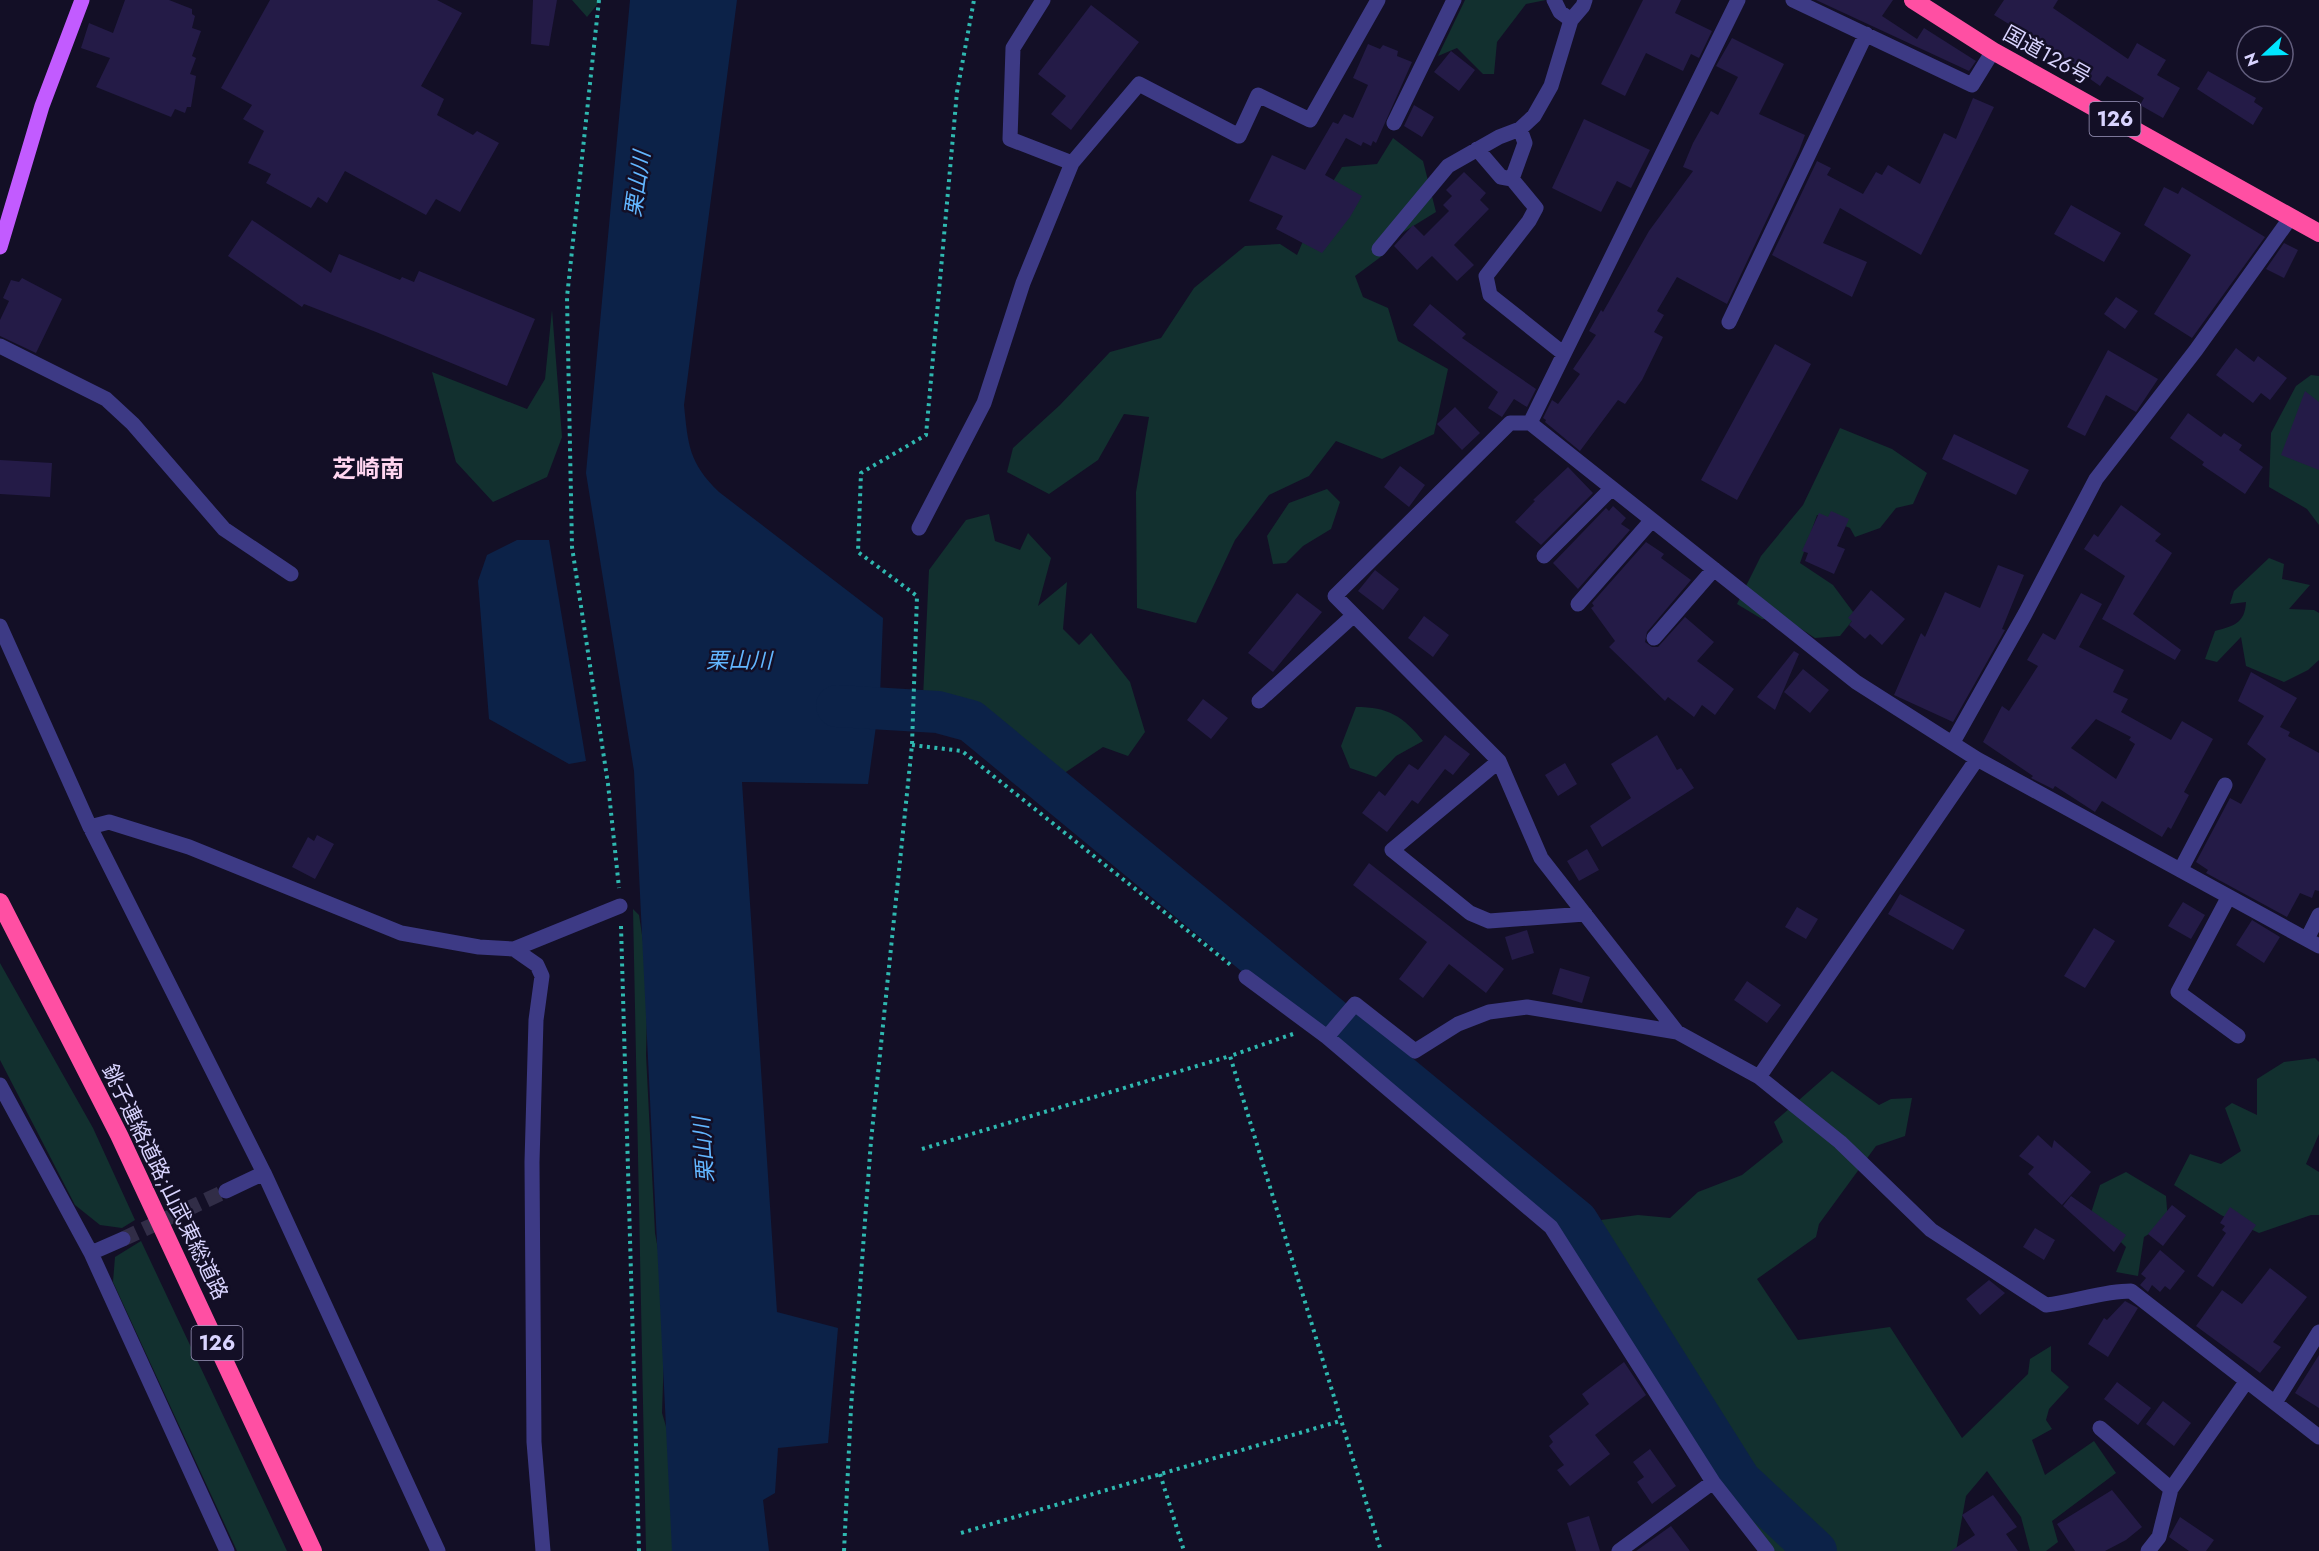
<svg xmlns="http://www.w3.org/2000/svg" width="2319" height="1551" viewBox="0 0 2319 1551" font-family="Jost,'Noto Sans JP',sans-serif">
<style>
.green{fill:#12302f}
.water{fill:#0c2248}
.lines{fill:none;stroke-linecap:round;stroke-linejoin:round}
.river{stroke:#0c2248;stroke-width:42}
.building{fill:#241b47;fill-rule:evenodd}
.minor-tunnel{stroke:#312d47;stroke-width:15;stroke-dasharray:15 8;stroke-linecap:butt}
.path{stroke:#2fb8b0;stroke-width:4;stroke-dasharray:3 4.5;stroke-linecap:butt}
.minor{stroke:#3d3a85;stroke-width:15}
.major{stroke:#c25bff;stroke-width:15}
.highway{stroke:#ff4fa3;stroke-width:18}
.labels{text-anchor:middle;stroke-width:5;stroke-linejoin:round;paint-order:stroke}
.shield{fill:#130f26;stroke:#9e99be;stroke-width:1.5}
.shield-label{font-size:20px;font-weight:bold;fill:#d9d4ff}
.street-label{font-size:21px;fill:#d9d4ff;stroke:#130f26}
.water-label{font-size:22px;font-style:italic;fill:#62b6ff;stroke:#130f26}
.quarter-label{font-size:24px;font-weight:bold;fill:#ffd6f0;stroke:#130f26}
</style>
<rect width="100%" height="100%" fill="#130f26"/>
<!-- green -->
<path class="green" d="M 572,0 L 601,0 L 587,17 Z
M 1465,0 L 1546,0 L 1526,4 L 1497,42 L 1494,74 L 1483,74 L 1457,48 L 1438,56 Z
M 1393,138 L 1423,161 L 1436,212 L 1397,236 L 1382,256 L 1355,276 L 1363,297 L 1388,308 L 1398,341 L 1448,369 L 1434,434 L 1382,459 L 1336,441 L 1309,476 L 1269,495 L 1235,540 L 1196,623 L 1137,608 L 1136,492 L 1149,417 L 1124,414 L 1098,460 L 1049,494 L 1007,472 L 1013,448 L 1060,405 L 1110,352 L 1161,338 L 1194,288 L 1245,246 L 1280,244 L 1297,255 L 1320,202 L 1342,167 L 1377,164 Z
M 552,310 L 562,437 L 547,477 L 493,502 L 456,462 L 432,372 L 527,409 L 545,379 Z
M 2311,375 L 2319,376 L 2319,525 L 2307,509 L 2269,487 L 2271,433 L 2296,386 Z
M 1840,428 L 1892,449 L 1927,473 L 1913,504 L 1896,508 L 1880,528 L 1855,537 L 1850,528 L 1817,515 L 1800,563 L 1833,585 L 1856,616 L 1840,636 L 1815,638 L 1786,619 L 1762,619 L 1737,604 L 1761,556 L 1803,505 Z
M 1327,489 L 1340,502 L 1331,529 L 1303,546 L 1286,563 L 1273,564 L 1267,536 L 1289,503 Z
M 989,514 L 995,541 L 1020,550 L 1028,533 L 1051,558 L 1038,606 L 1067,582 L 1063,629 L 1079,645 L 1091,633 L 1130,682 L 1145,732 L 1128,756 L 1103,747 L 1060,776 L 983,719 L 923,698 L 929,570 L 966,520 Z
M 2269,558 L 2284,564 L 2282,579 L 2310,585 L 2289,609 L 2314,610 L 2319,613 L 2319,660 L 2308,670 L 2284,682 L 2246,666 L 2241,637 L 2217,662 L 2205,659 L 2215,631 C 2234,626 2245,623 2246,602 L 2230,604 L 2234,591 Z
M 1356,707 C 1388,707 1403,716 1423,741 L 1396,756 L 1376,777 L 1350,768 L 1341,746 Z
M 633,909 L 639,915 L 648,974 L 646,1055 L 655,1233 L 666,1293 L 662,1413 L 681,1477 L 677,1551 L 646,1551 Z
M 0,963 L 93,1128 L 135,1220 L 122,1228 L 100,1225 L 75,1205 L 0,1060 Z
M 2315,1058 L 2319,1062 L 2319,1134 L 2306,1164 L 2319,1172 L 2319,1215 L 2311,1215 L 2259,1233 L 2221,1215 L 2174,1185 L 2190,1154 L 2221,1164 L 2241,1151 L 2225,1108 L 2232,1103 L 2257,1115 L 2257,1079 L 2284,1062 Z
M 1832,1071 L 1879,1105 L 1891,1099 L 1912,1098 L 1905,1136 L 1876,1146 L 1819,1224 L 1816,1237 L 1757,1279 L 1798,1340 L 1890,1327 L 1962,1438 L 2028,1374 L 2030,1359 L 2051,1346 L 2051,1371 L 2069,1387 L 2049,1409 L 2046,1420 L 2052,1429 L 2032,1440 L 2045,1475 L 2094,1441 L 2116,1473 L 2052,1521 L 2058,1542 L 2046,1551 L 2030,1551 L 2021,1517 L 1987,1471 L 1966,1496 L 1956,1551 L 1772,1551 L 1722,1484 L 1630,1299 L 1601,1220 L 1638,1215 L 1670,1218 L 1698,1192 L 1742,1175 L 1783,1142 L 1774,1122 Z
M 2126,1172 L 2166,1196 L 2168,1222 L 2144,1237 L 2138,1276 L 2116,1272 L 2126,1247 L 2091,1213 L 2100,1185 Z
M 141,1241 L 287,1551 L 237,1551 L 113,1282 L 115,1257 Z"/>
<!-- water -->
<path class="water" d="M 630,0 L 737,0 L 684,405 C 688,445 689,463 719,492 L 883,618 L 880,696 L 897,700 L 894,722 L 876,726 L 868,784 L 742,782 L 777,1312 L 838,1328 L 828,1443 L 778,1448 L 775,1493 L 763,1500 L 769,1551 L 672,1551 L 634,771 L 586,473 Z
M 517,540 L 549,540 L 586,761 L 569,764 L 489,719 L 478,581 L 487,555 Z"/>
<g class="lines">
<!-- river -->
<path class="river" d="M 837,706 L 938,712 L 971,721 L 1577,1221 L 1740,1480 L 1816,1551"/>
</g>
<!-- building -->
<path class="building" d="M 125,0 L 169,0 L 192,9 L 192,14 L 195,16 L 192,28 L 201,31 L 192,56 L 196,58 L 190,74 L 196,76 L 191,107 L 187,107 L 185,113 L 175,109 L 171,117 L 96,87 L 110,58 L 81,48 L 89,23 L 113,33 Z
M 270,0 L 437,0 L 462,13 L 421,86 L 444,99 L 437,115 L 473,135 L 477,131 L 499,143 L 460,212 L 436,199 L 426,215 L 345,171 L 327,203 L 318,197 L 311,208 L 266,183 L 271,174 L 248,163 L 264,131 L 243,119 L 252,105 L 221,88 Z
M 533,0 L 557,0 L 549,46 L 531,44 Z
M 1643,0 L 1681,0 L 1675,13 L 1712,31 L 1699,58 L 1691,54 L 1683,71 L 1646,53 L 1625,96 L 1601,84 Z
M 1816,0 L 1893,0 L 1882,16 L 1917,39 L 1924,28 L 1976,61 L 1969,71 Z
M 2004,0 L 2058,0 L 2053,8 L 2128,59 L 2137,43 L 2166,60 L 2157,75 L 2180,88 L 2163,118 L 2140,105 L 2144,98 L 2107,76 L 2100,86 L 2079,71 L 2081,68 L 1994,15 Z
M 1091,5 L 1139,42 L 1071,130 L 1051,114 L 1066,96 L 1038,74 Z
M 1732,38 L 1784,64 L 1759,114 L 1805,135 L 1799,151 L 1727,304 L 1677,277 L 1657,311 L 1664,315 L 1654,332 L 1663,337 L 1642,380 L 1625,404 L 1618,400 L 1580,451 L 1545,422 L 1546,420 L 1543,418 L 1552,400 L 1558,404 L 1580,374 L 1573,369 L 1596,335 L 1589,331 L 1601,310 L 1603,312 L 1649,231 L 1693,171 L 1683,167 L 1693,143 L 1711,111 L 1718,115 L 1738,77 L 1716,66 Z
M 1368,44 L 1380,49 L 1383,45 L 1398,51 L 1397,56 L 1412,62 L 1376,143 L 1373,141 L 1371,146 L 1363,142 L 1361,146 L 1346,138 L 1325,175 L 1362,196 L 1350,217 L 1322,253 L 1276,229 L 1283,216 L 1249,201 L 1272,155 L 1305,170 L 1333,122 L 1338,124 L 1344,114 L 1353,118 L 1368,85 L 1353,78 Z
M 1451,51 L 1475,70 L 1459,91 L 1434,72 Z
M 2208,71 L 2256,98 L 2254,102 L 2263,108 L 2253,125 L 2197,89 Z
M 1973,98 L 1994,107 L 1921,255 L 1840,208 L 1823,243 L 1867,262 L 1852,297 L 1772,255 L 1817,161 L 1831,168 L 1827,175 L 1863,194 L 1876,172 L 1882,175 L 1888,165 L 1920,184 L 1944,133 L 1956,139 Z
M 1414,105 L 1434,117 L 1422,137 L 1404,126 Z
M 1584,119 L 1650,150 L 1631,188 L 1617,181 L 1601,212 L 1552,188 Z
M 1464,172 L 1486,193 L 1480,200 L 1489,209 L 1454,245 L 1474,265 L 1457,281 L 1432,256 L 1417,270 L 1394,246 L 1413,225 L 1424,236 L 1449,211 L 1443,205 L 1452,196 L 1446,190 Z
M 2164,187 L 2178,194 L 2182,187 L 2265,237 L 2192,338 L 2154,314 L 2191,255 L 2144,225 Z
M 2071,205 L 2121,233 L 2104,262 L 2054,234 Z
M 252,220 L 331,273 L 339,254 L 400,280 L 402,277 L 414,282 L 419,271 L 535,319 L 507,386 L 376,332 L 304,304 L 302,307 L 228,256 Z
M 2284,243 L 2298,250 L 2284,278 L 2266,269 Z
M 22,278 L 62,299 L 36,353 L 0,336 L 0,320 L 9,301 L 3,298 L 11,280 L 19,282 Z
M 2116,297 L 2138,311 L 2125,329 L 2104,314 Z
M 1430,304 L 1466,334 L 1462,338 L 1536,389 L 1527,407 L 1514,399 L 1502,417 L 1488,408 L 1498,392 L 1413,325 Z
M 1775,344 L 1811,364 L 1737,500 L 1701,480 Z
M 2236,348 L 2254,362 L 2258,356 L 2287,378 L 2270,400 L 2261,393 L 2253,403 L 2216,375 Z
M 2108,350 L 2158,379 L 2136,412 L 2106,395 L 2085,436 L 2067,427 Z
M 2305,391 L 2319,402 L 2319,470 L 2281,455 Z
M 1455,407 L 1480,433 L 1462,450 L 1437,424 Z
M 2188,413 L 2221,437 L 2224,433 L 2242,445 L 2239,450 L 2263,467 L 2245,494 L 2202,465 L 2204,462 L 2170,438 Z
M 1954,434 L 2029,470 L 2016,495 L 1942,459 Z
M 0,460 L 52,463 L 50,497 L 0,494 Z
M 1400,466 L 1425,485 L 1409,507 L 1384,487 Z
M 1568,467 L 1593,493 L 1541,545 L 1515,522 L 1535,501 L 1533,500 Z
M 2121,505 L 2161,534 L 2155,541 L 2172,553 L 2133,614 L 2181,650 L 2175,660 L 2102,619 L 2125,576 L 2084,549 L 2094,534 L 2098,537 Z
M 1613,506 L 1626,518 L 1621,524 L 1630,530 L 1578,589 L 1553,563 L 1606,508 L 1609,511 Z
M 1831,511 L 1849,519 L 1837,546 L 1845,549 L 1834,574 L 1805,561 L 1808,553 L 1802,551 L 1819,513 L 1828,517 Z
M 1646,542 L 1664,554 L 1661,558 L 1691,580 L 1647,632 L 1645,642 L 1652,647 L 1658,647 L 1685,617 L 1714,642 L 1697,661 L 1734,689 L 1715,715 L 1702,705 L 1694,717 L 1668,697 L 1665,701 L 1609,647 L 1615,641 L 1591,608 L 1594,606 L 1592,603 Z
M 1998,565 L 2024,575 L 2002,629 L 2005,630 L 1953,722 L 1894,695 L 1921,633 L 1925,637 L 1945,592 L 1980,608 Z
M 1375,570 L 1399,589 L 1383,610 L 1358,591 Z
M 1871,590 L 1905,619 L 1882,645 L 1870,634 L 1865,639 L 1849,625 L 1852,621 L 1848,618 Z
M 1297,593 L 1322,612 L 1273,672 L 1248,653 Z
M 2081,593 L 2102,604 L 2079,647 L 2124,670 L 2113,692 L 2128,699 L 2121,712 L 2171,740 L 2182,721 L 2213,739 L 2184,792 L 2189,795 L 2171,829 L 2168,827 L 2162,837 L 2102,801 L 2095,812 L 2055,786 L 2053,789 L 2031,778 L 2033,776 L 1983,742 L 2002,706 L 2009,711 L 2038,666 L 2027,660 L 2043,633 L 2055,640 ZM 2096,719 L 2131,737 L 2129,740 L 2135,744 L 2116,779 L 2071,748 Z
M 1424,616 L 1449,635 L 1433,657 L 1408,638 Z
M 1794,651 L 1799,654 L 1775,710 L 1757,697 Z
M 1803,669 L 1829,690 L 1810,713 L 1784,692 Z
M 2251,672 L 2297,698 L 2280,727 L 2290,732 L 2288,736 L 2319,753 L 2319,891 L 2315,890 L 2312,898 L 2300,893 L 2287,917 L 2206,873 L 2208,870 L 2196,862 L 2230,798 L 2241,804 L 2266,759 L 2247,744 L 2264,716 L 2238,701 Z
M 1203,699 L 1228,718 L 1211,739 L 1187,720 Z
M 1445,735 L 1470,754 L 1453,775 L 1445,769 L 1418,804 L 1412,800 L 1387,832 L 1362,813 L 1379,791 L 1385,796 L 1409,764 L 1418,770 Z
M 1657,735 L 1677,770 L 1681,768 L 1694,788 L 1602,847 L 1590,826 L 1631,798 L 1611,764 Z
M 1565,763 L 1577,784 L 1558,796 L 1545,775 Z
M 317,835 L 334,844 L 315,879 L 292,867 L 308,837 L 314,841 Z
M 1587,849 L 1599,870 L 1579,881 L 1567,861 Z
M 1369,863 L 1504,969 L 1486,993 L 1449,964 L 1423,998 L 1399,979 L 1427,942 L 1353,885 Z
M 1900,894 L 1965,930 L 1953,950 L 1888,914 Z
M 2183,902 L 2205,915 L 2191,939 L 2168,926 Z
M 1797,907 L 1818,919 L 1806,939 L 1785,927 Z
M 2252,920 L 2280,937 L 2264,963 L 2236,945 Z
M 2094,928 L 2115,941 L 2085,988 L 2064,976 Z
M 1527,930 L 1534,953 L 1512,960 L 1505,937 Z
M 1560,968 L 1590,977 L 1582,1003 L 1552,994 Z
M 1747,981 L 1781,1005 L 1767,1023 L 1734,1000 Z
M 2038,1135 L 2052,1148 L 2054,1140 L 2091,1172 L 2062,1205 L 2028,1174 L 2034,1167 L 2019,1156 Z
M 2071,1196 L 2126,1235 L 2114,1252 L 2063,1206 Z
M 2172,1205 L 2186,1216 L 2163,1246 L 2148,1234 Z
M 2230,1207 L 2256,1225 L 2213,1287 L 2197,1276 L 2226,1233 L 2222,1230 L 2225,1226 L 2220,1223 Z
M 2035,1228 L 2055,1240 L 2044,1260 L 2023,1247 Z
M 2160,1250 L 2185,1271 L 2170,1290 L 2165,1286 L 2160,1292 L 2152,1285 L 2148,1292 L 2140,1285 L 2146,1278 L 2141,1274 Z
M 2270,1268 L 2307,1297 L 2273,1342 L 2281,1347 L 2260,1373 L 2196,1326 L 2222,1290 L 2242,1304 Z
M 1989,1280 L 2005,1293 L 1980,1315 L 1966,1299 Z
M 2125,1301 L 2138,1308 L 2108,1357 L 2088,1344 L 2104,1318 L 2107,1320 Z
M 2319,1355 L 2319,1408 L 2295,1393 Z
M 1624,1362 L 1646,1395 L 1595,1435 L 1610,1454 L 1570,1486 L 1557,1470 L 1564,1465 L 1549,1446 L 1553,1442 L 1549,1436 L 1589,1404 L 1582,1394 Z
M 2117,1382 L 2151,1408 L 2138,1425 L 2104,1399 Z
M 2163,1401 L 2191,1423 L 2174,1446 L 2146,1424 Z
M 1650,1449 L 1676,1486 L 1652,1504 L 1637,1482 L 1644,1477 L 1633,1462 Z
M 2112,1490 L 2142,1527 L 2126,1540 L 2105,1551 L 2075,1551 L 2057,1524 Z
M 1993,1495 L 2017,1527 L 2006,1534 L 2018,1551 L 1951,1551 L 1975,1535 L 1962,1515 Z
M 1589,1516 L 1600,1551 L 1576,1551 L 1567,1523 Z
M 2180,1517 L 2214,1540 L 2206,1551 L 2189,1551 L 2169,1537 Z
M 1671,1526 L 1690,1551 L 1636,1551 Z"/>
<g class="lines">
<!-- minor-tunnel -->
<path class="minor-tunnel" d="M 123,1239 L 226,1191"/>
<!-- path -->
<path class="path" d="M 599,0 L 567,297 L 572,547 L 608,784 L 619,888
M 912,745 L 962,751 L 1232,966
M 621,926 L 639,1551
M 1293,1034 L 1230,1056 L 1381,1551
M 922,1149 L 1230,1056
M 1160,1474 L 1184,1551
M 961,1533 L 1340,1421
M 844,1551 L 851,1408 L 871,1141 L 912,745 L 917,596 L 858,552 L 861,473 L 926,435 L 957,92 L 974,0"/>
<!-- minor -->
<path class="minor" d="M 1043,0 L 1013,48 L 1010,139 L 1072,163
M 1554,0 L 1560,12 L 1571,20
M 1793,0 L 1972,85 L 1993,51
M 1394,123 L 1454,0
M 1520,129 L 1525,143 L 1512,179 L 1536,208 L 1529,221 L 1486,276 L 1490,295 L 1564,354
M 1477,149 L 1501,177 L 1512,179
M 1379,249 L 1448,166 L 1499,137 L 1520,129 L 1534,116 L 1551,86 L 1571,20 L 1583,6 L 1585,0
M 1729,322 L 1866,34
M 0,346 L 106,399 L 133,424 L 224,529 L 291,574
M 1530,423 L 1738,0
M 919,528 L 984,403 L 1023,283 L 1072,163 L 1139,84 L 1239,136 L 1258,95 L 1310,120 L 1378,0
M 1544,556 L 1612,488
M 1578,604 L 1652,520
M 0,626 L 90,827 L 264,1173 L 438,1551
M 1654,638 L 1714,569
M 1259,701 L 1354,615
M 1953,742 L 2025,614 L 2096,479 L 2196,350 L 2291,217
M 1499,761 L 1392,850 L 1470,913 L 1489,921 L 1585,914
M 90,827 L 109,822 L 189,847 L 401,933 L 479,947 L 514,949 L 620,906
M 2181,869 L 2225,785
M 2228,898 L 2178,992 L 2238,1036
M 2307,939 L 2319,915
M 514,949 L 537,965 L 542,976 L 536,1020 L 532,1162 L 534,1442 L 543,1551
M 1246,977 L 1327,1037 L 1551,1227 L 1713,1482 L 1767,1551
M 1677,1032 L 1541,858 L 1499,761 L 1335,596 L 1510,423 L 1530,423 L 1856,682 L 1977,759 L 2319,946
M 1327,1037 L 1355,1004 L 1415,1051 L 1458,1024 L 1489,1012 L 1527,1007 L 1677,1032 L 1759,1077 L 1840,1142 L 1931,1230 L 2046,1305 C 2075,1302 2102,1291 2131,1291 L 2319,1437
M 1759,1077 L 1977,759
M 0,1085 L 91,1253 L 227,1551
M 226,1191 L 264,1173
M 91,1253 L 123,1239
M 2276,1401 L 2319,1332
M 2100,1428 L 2171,1489
M 1619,1551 L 1713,1482
M 2148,1551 L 2159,1537 L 2171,1489 L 2246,1382"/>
<!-- major -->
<path class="major" d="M 0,247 L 42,106 L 82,0"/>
<!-- highway -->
<path class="highway" d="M 1913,0 L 1993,51 L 2319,233
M 0,902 L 119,1135 L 313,1551"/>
</g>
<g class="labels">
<!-- shield labels -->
<g class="shield">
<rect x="2089.5" y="102" width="51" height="34" rx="4.5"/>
<rect x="191.5" y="1326" width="51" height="34" rx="4.5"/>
</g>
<g class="shield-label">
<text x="2115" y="126">126</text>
<text x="217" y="1350">126</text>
</g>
<!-- street labels -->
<g class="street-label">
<text transform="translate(2047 55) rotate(29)" y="7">国道126号</text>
<text transform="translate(165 1182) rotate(64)" y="7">銚子連絡道路;山武東総道路</text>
</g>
<!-- water labels -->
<g class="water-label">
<text transform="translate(637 184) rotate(-82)" y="8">栗山川</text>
<text x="739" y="668">栗山川</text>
<text transform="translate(703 1150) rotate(-94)" y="8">栗山川</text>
</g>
<!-- quarter labels -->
<g class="quarter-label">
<text x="368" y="477">芝崎南</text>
</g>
</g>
<!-- north arrow -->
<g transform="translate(2265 54) rotate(248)"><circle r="28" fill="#130f26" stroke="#625e7d" stroke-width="1.5"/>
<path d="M0-4.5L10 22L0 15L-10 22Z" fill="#00e5ff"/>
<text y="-9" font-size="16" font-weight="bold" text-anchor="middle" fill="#d9d4ff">N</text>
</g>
</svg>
